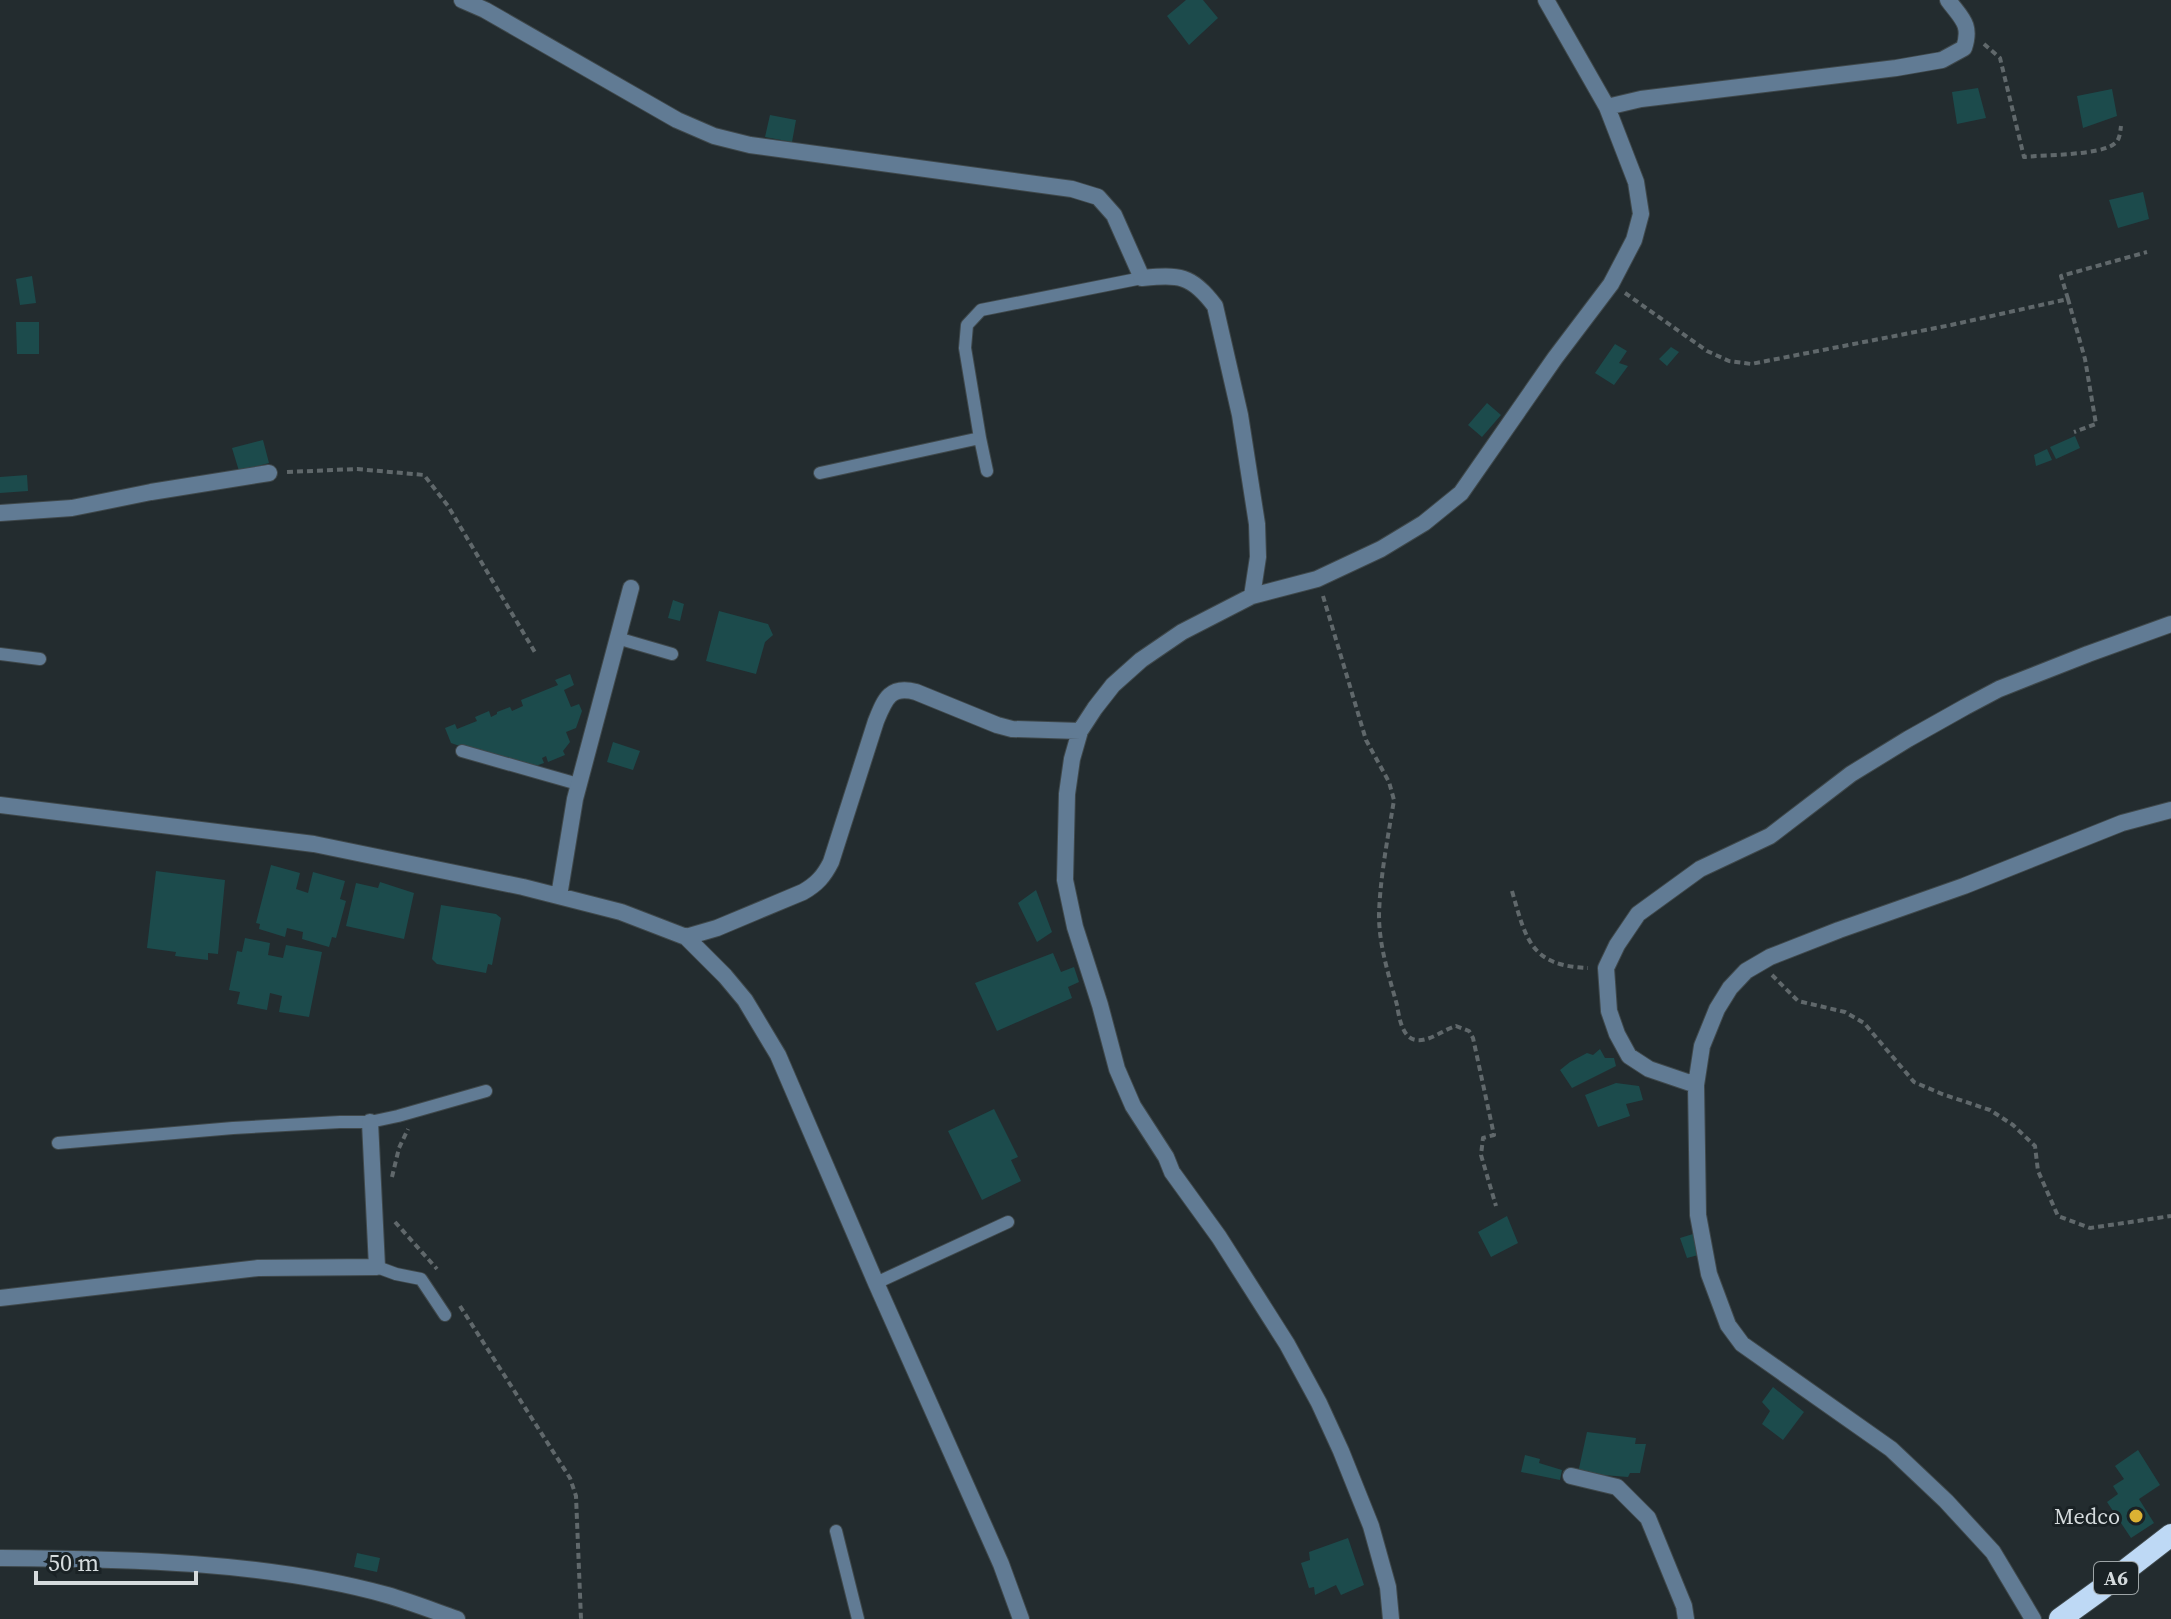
<svg xmlns="http://www.w3.org/2000/svg" width="2171" height="1619" viewBox="0 0 2171 1619" font-family="'Source Serif 4',serif">
<style>
.building{fill:#1c4b4c}
.lines{fill:none;stroke-linecap:round;stroke-linejoin:round}
.service-casing{stroke:#3f484b;stroke-width:14}
.minor-casing{stroke:#3f484b;stroke-width:18}
.trunk-casing{stroke:#3f484b;stroke-width:24}
.path{stroke:#60686b;stroke-width:4;stroke-dasharray:6 4;stroke-linecap:butt}
.service{stroke:#617b94;stroke-width:12}
.minor{stroke:#617b94;stroke-width:16}
.trunk{stroke:#bed9f5;stroke-width:22}
.poi-dot{fill:#dcb233;stroke:#1a2225;stroke-width:3}
.labels{text-anchor:middle;stroke-width:6;stroke-linejoin:round;paint-order:stroke}
.shield{fill:#1a2225;stroke:#9da4a6;stroke-width:2}
.shield-label{font-size:20px;font-weight:bold;fill:#d5dbdd}
.poi-label{font-size:22px;fill:#d5dbdd;stroke:#1a2225;text-anchor:end}
</style>
<rect width="100%" height="100%" fill="#232c2f"/>
<!-- building -->
<path class="building" d="M 1186,0 L 1203,0 L 1218,18 L 1189,45 L 1167,16 Z
M 1978,88 L 1986,118 L 1957,124 L 1952,92 Z
M 2112,89 L 2117,116 L 2083,128 L 2077,96 Z
M 770,115 L 796,120 L 792,142 L 765,137 Z
M 2143,192 L 2149,219 L 2118,228 L 2109,200 Z
M 32,276 L 36,303 L 20,305 L 16,279 Z
M 16,322 L 39,322 L 39,354 L 17,354 Z
M 1615,344 L 1627,351 L 1619,363 L 1628,366 L 1614,385 L 1595,373 Z
M 1671,347 L 1679,352 L 1667,366 L 1659,359 Z
M 1487,403 L 1501,415 L 1482,437 L 1468,425 Z
M 2075,436 L 2080,448 L 2056,459 L 2050,447 Z
M 263,440 L 269,463 L 239,471 L 232,448 Z
M 2047,449 L 2052,460 L 2036,466 L 2034,455 Z
M 27,475 L 28,491 L 0,493 L 0,477 Z
M 673,600 L 684,604 L 680,621 L 668,618 Z
M 719,611 L 768,624 L 773,635 L 765,642 L 756,674 L 706,661 Z
M 570,674 L 574,685 L 564,690 L 571,707 L 579,704 L 582,711 L 576,728 L 566,732 L 570,742 L 563,751 L 565,755 L 548,762 L 546,756 L 542,758 L 544,763 L 527,769 L 451,743 L 445,728 L 455,724 L 457,729 L 477,721 L 475,717 L 489,711 L 491,717 L 497,714 L 497,712 L 510,707 L 512,711 L 523,706 L 521,700 L 558,685 L 555,680 Z
M 613,742 L 640,751 L 633,770 L 607,762 Z
M 271,865 L 300,873 L 296,889 L 308,893 L 313,872 L 345,881 L 340,899 L 346,901 L 336,938 L 332,937 L 329,947 L 302,939 L 303,932 L 287,928 L 285,937 L 259,929 L 260,924 L 256,923 Z
M 156,871 L 225,880 L 218,954 L 208,953 L 208,960 L 175,956 L 176,952 L 147,948 Z
M 380,882 L 414,893 L 404,939 L 346,926 L 356,883 L 378,888 Z
M 1036,890 L 1052,932 L 1037,942 L 1018,903 Z
M 441,905 L 496,914 L 501,918 L 492,965 L 488,964 L 486,973 L 437,964 L 432,959 Z
M 245,938 L 270,943 L 268,955 L 283,958 L 286,945 L 322,952 L 309,1017 L 279,1012 L 282,996 L 270,993 L 267,1010 L 237,1004 L 240,992 L 229,990 L 237,951 L 242,952 Z
M 1053,953 L 1061,972 L 1074,967 L 1079,982 L 1068,987 L 1072,998 L 997,1031 L 975,983 Z
M 1600,1049 L 1605,1058 L 1614,1058 L 1616,1066 L 1572,1088 L 1560,1070 L 1570,1062 L 1587,1053 L 1593,1055 Z
M 1616,1083 L 1639,1086 L 1643,1100 L 1626,1104 L 1630,1116 L 1598,1127 L 1585,1095 Z
M 994,1109 L 1018,1157 L 1011,1160 L 1021,1181 L 982,1200 L 948,1131 Z
M 1507,1216 L 1518,1243 L 1491,1257 L 1478,1232 Z
M 1693,1234 L 1702,1254 L 1687,1258 L 1680,1238 Z
M 1773,1387 L 1804,1412 L 1783,1440 L 1762,1424 L 1770,1411 L 1762,1402 Z
M 1587,1432 L 1636,1438 L 1635,1444 L 1646,1444 L 1640,1473 L 1630,1473 L 1628,1477 L 1578,1473 Z
M 2138,1450 L 2160,1485 L 2139,1499 L 2154,1523 L 2131,1538 L 2107,1502 L 2118,1494 L 2113,1486 L 2124,1479 L 2115,1466 Z
M 1525,1455 L 1540,1459 L 1539,1463 L 1562,1470 L 1560,1480 L 1521,1472 Z
M 1348,1538 L 1364,1585 L 1341,1595 L 1336,1585 L 1315,1595 L 1314,1587 L 1309,1588 L 1301,1563 L 1310,1560 L 1309,1552 Z
M 357,1553 L 380,1558 L 377,1572 L 354,1567 Z"/>
<g class="lines">
<!-- service casing -->
<g class="service-casing">
<path id="service" d="M 980,438 L 987,471
M 820,473 L 980,438 L 965,348 L 967,325 L 981,310 L 1142,278
M 617,638 L 672,654
M 0,654 L 40,659
M 462,751 L 578,784
M 58,1143 L 233,1128 L 340,1122 L 370,1122 L 398,1116 L 486,1091
M 377,1267 L 396,1274 L 421,1279 L 445,1315
M 876,1283 L 1008,1222
M 836,1531 L 858,1619"/>
</g>
<!-- minor casing -->
<g class="minor-casing">
<path id="minor" d="M 462,0 L 485,10 L 677,120 L 714,136 L 750,145 L 1072,189 L 1098,197 L 1114,215 L 1142,278 C 1179,275 1191,274 1215,306 L 1240,415 L 1257,524 L 1258,557 L 1252,596
M 1607,107 L 1641,99 L 1896,68 L 1942,60 L 1964,48 C 1972,24 1961,18 1948,0
M 0,513 L 72,508 L 151,492 L 269,473
M 0,805 L 314,844 L 523,887 L 621,912 L 686,937 L 725,976 L 745,1000 L 778,1055 L 876,1283 L 1001,1564 L 1021,1619
M 559,896 L 575,799 L 631,588
M 686,937 L 717,928 L 803,892 C 817,884 824,876 831,862 L 876,721 C 885,699 890,685 916,692 L 997,725 L 1012,729 L 1080,731
M 1696,1085 L 1649,1069 L 1629,1056 L 1617,1034 L 1609,1011 L 1606,968 L 1617,945 L 1638,914 L 1700,869 L 1770,836 L 1851,774 L 1908,739 L 1965,707 L 1999,689 L 2088,654 L 2171,624
M 0,1298 L 258,1268 L 377,1267 L 370,1122
M 1571,1476 L 1617,1487 L 1648,1518 L 1684,1606 L 1686,1619
M 0,1558 C 127,1559 264,1561 387,1595 C 411,1602 434,1611 457,1619
M 1391,1619 L 1388,1587 L 1371,1526 L 1341,1451 L 1319,1403 L 1287,1344 L 1219,1237 L 1172,1172 L 1166,1157 L 1133,1106 L 1117,1069 L 1100,1005 L 1075,927 L 1065,880 L 1067,794 L 1072,759 L 1080,731 L 1095,708 L 1113,685 L 1141,660 L 1182,632 L 1252,596 L 1317,579 L 1381,549 L 1424,523 L 1461,493 L 1555,358 L 1611,284 L 1634,240 L 1641,214 L 1636,182 L 1607,107 L 1546,0
M 2033,1619 L 1993,1552 L 1946,1501 L 1891,1449 L 1742,1344 L 1728,1325 L 1709,1274 L 1698,1215 L 1696,1085 L 1702,1046 L 1717,1009 L 1730,988 L 1746,971 L 1770,957 L 1839,930 L 1964,886 L 2122,823 L 2171,810"/>
</g>
<!-- trunk casing -->
<g class="trunk-casing">
<path id="trunk" d="M 2060,1619 L 2100,1590 L 2171,1535"/>
</g>
<!-- path -->
<path class="path" d="M 1984,44 L 2000,58 L 2024,157 C 2043,155 2101,155 2114,144 C 2120,140 2120,133 2121,126
M 1625,293 L 1707,351 L 1729,361 L 1751,364 L 1951,325 L 2068,299 L 2085,359 L 2096,424 L 2074,432
M 2068,299 L 2061,276 L 2147,252
M 287,472 L 357,469 L 424,475 L 448,506 L 536,654
M 1323,596 L 1366,740 L 1389,782 L 1394,800 C 1388,837 1380,877 1379,915 C 1379,946 1389,976 1397,1005 C 1399,1017 1402,1038 1416,1040 C 1430,1042 1444,1029 1456,1026 L 1469,1031 L 1473,1038 L 1494,1135 L 1483,1138 L 1481,1155 L 1496,1206
M 1512,891 C 1526,940 1531,966 1588,968
M 1772,975 L 1798,1001 L 1845,1012 L 1864,1023 L 1914,1082 L 1942,1094 L 1990,1110 L 2013,1125 L 2035,1146 L 2038,1171 L 2058,1216 L 2090,1228 L 2171,1216
M 392,1177 L 399,1148 L 408,1129
M 395,1222 L 437,1269
M 460,1306 L 570,1478 L 576,1496 L 581,1619"/>
<!-- service -->
<use href="#service" class="service"/>
<!-- minor -->
<use href="#minor" class="minor"/>
<!-- trunk -->
<use href="#trunk" class="trunk"/>
</g>
<!-- markers -->
<circle class="poi-dot" cx="2136" cy="1516" r="8"/>
<g class="labels">
<!-- shield labels -->
<rect class="shield" x="2094" y="1562" width="44" height="32" rx="6"/>
<g class="shield-label">
<text x="2116" y="1585">A6</text>
</g>
<!-- poi labels -->
<g class="poi-label">
<text x="2120" y="1524">Medco</text>
</g>
</g>
<!-- scale -->
<path d="M36 1571v12h160v-12" fill="none" stroke="#d5dbdd" stroke-width="4"/>
<text x="48" y="1571" font-size="24" fill="#d5dbdd" stroke="#1a2225" stroke-width="6" paint-order="stroke">50 m</text>
</svg>
